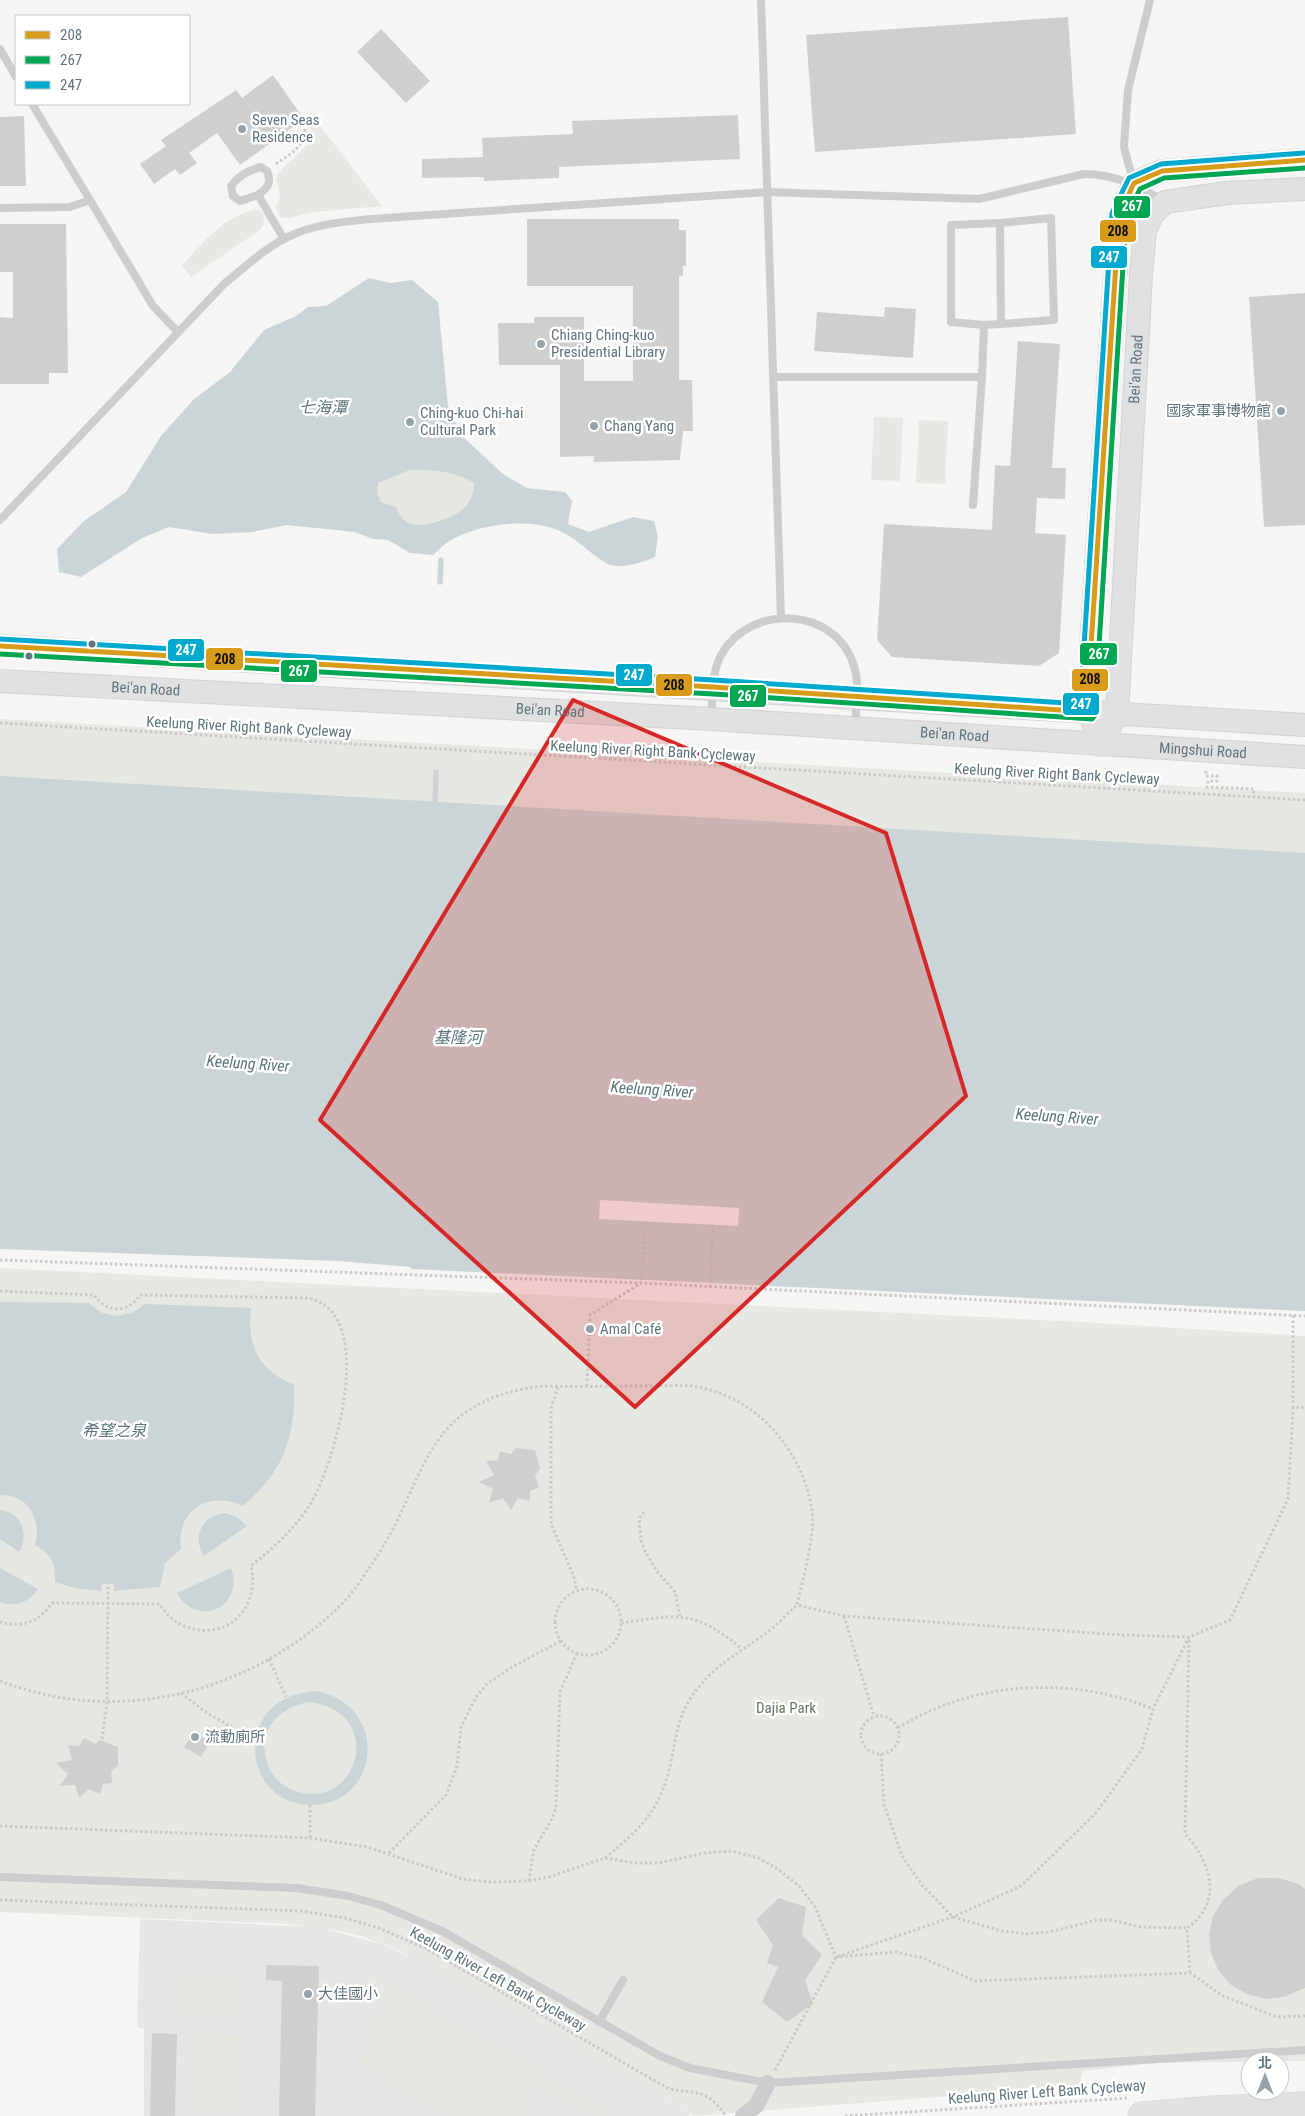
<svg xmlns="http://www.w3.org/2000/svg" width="1305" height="2116" viewBox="0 0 1305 2116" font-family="'Roboto Condensed','Noto Sans TC',sans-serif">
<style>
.built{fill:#e5e7e6}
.green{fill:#e6e8e2}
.water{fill:#cbd5d7;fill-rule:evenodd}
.pier{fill:#f6f5f4}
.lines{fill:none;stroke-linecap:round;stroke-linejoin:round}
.stream{stroke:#cbd5d7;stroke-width:5.5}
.building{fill:#ced0d0}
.secondary-casing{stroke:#d2d3d4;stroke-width:24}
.highway-casing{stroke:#d3d3d4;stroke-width:29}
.path{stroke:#c9cacb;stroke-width:3;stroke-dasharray:2.5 2.5;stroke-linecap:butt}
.lane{stroke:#cccdce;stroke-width:8}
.street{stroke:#cccdce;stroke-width:16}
.secondary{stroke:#e0e1e0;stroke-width:22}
.highway{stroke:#e0e1e0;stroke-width:28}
.bus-1-casing{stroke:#fff;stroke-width:9}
.bus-2-casing{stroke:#fff;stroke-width:9}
.bus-3-casing{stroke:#fff;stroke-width:9}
.bus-1{stroke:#d99c1a;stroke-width:5}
.bus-2{stroke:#00a651;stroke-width:5}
.bus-3{stroke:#00a9ce;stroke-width:5}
.marked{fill:#d62828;fill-opacity:0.2;stroke:#d62828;stroke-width:4;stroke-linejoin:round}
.poi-dot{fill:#94a2a9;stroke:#fff;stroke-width:2}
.bus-dot{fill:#607580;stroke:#fff;stroke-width:2}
.labels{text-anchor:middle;stroke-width:5;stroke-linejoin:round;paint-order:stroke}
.poi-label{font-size:15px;fill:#607580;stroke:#fff;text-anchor:start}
.street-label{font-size:15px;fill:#607580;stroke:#fff}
.park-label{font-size:15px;fill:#66775f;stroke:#fff}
.water-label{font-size:16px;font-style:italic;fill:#5b767b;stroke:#fff}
.line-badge{stroke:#fff;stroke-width:2}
.badge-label{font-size:14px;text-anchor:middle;font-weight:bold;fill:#fff}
.pale-badge-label{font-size:14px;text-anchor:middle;font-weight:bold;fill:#111}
</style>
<rect width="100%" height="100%" fill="#f6f5f4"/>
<!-- built -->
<path class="built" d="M 140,1919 L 317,1927 L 382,1944 L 419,1961 L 690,2114 L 689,2116 L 144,2116 L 144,2029 L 137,2027 Z"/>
<!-- green -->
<path class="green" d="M 310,113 L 382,206 L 315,212 L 289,218 L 281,218 L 275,206 C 284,196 278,190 276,178 C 284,160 308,154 311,133 C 312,127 310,119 310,113 Z
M 257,209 L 263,213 L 264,224 L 260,230 L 191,277 L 182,266 C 202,242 226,215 257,209 Z
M 874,417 L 903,418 L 900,481 L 871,480 Z
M 919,420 L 948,421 L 945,484 L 916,483 Z
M 410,470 C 433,470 454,471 474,483 C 474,493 470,503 462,510 C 449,519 417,532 404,520 C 401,517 398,511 396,507 L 381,502 L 376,493 L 378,483 Z
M 0,719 L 1305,793 L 1305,870 L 0,794 Z
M 0,1268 L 1082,1322 L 1305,1336 L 1305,2061 L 1156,2063 L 1083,2071 L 1079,2086 L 694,2116 L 398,1950 L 361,1936 L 338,1931 L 288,1924 L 0,1912 Z
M 372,1971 L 608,2108 L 603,2116 L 590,2116 L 533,2084 L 534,2106 L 530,2116 L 441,2116 L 380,2080 L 365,2064 L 361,2042 L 364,2027 L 370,2017 L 389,2003 L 363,1986 Z
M 171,1976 L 247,1978 L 246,2018 L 170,2016 Z
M 195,2034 L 243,2036 L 240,2114 L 192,2112 Z"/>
<!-- water -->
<path class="water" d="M 369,278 L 391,283 L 412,280 L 438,302 L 448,406 L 462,436 L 503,474 L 527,488 L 565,492 L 572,501 L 568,524 L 589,532 L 633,517 L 654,521 L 658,537 L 655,557 C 645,562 621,569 610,565 C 598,560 580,542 566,534 C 535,516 481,523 451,540 C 444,544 439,550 433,555 L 410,553 L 388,540 L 373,539 L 355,532 L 287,525 L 252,532 L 212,534 L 169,527 L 142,538 L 81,577 L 59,572 L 57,549 L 84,521 L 126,492 L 161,436 L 193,400 L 230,372 L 264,330 L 296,316 L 308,307 L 326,306 ZM 410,470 C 433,470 454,471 474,483 C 474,493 470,503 462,510 C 449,519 417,532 404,520 C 401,517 398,511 396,507 L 381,502 L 377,493 L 378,483 Z
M 0,776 L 1305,853 L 1305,1311 L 411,1269 L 411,1267 L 338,1261 L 0,1249 Z
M 0,1302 L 89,1303 L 102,1313 L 116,1316 L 132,1313 L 145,1304 L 251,1308 C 247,1347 258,1369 294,1385 C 296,1437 283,1472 243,1506 C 208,1490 176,1510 181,1549 L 165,1563 L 160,1587 L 114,1591 L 114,1584 L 102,1584 L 101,1591 L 75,1588 L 55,1582 C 56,1564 51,1553 35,1545 C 42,1520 29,1494 0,1495 Z
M 0,1510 C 21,1512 30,1534 19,1552 L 0,1539 Z
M 225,1513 L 237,1517 L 247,1526 L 204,1556 C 191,1536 203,1515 225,1513 Z
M 0,1568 L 38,1589 C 29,1602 16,1608 0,1602 Z
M 231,1568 C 245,1607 197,1629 177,1593 Z
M 316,1691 C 391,1706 380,1805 311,1805 C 239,1804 232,1695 316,1691 ZM 308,1702 C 386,1710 360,1809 298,1792 C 285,1788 273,1779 268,1765 C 256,1732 276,1709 308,1702 Z"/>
<!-- pier -->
<path class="pier" d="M 600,1200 L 739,1208 L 738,1226 L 599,1219 Z"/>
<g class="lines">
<!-- stream -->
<path class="stream" d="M 440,582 L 441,560
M 435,802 L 436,772"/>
</g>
<!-- building -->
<path class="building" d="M 1068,17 L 1076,134 L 815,152 L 806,35 Z
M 381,29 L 430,81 L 406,103 L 357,52 Z
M 273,75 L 304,119 L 240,165 L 217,133 L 189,153 L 197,163 L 180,175 L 175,169 L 154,184 L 140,164 L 166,146 L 161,140 L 236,90 L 242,98 Z
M 738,115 L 740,159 L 559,167 L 559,178 L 484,181 L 484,177 L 422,178 L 422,159 L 483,157 L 482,138 L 573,134 L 572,121 Z
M 24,116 L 26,186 L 0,186 L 0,117 Z
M 527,219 L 679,219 L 679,230 L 686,230 L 686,266 L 683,266 L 683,276 L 679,276 L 679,380 L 692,380 L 693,431 L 683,431 L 680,460 L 594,462 L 594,456 L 560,457 L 560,365 L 499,365 L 498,323 L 534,323 L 534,317 L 584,317 L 584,381 L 633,381 L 633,286 L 527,286 Z
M 0,224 L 66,224 L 68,373 L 49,373 L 49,384 L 0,384 L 0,317 L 13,318 L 13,272 L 0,272 Z
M 1305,293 L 1305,525 L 1264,527 L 1249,297 Z
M 885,307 L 916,309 L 913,358 L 814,351 L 817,312 L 884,317 Z
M 1018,341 L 1060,344 L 1052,468 L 1066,468 L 1065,499 L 1037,498 L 1035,533 L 1066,535 L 1059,653 L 1039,666 L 892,657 L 877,640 L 884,524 L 992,530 L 995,465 L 1010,466 Z
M 516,1448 L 535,1450 L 540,1468 L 535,1476 L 539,1487 L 530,1491 L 530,1501 L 518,1498 L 511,1510 L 503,1498 L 489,1503 L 493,1489 L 479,1482 L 494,1475 L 486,1461 L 498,1460 L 500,1451 L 511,1454 Z
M 194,1732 L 210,1742 L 201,1757 L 184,1747 Z
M 84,1738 L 95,1744 L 100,1740 L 118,1747 L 118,1766 L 111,1771 L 112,1783 L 103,1784 L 100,1794 L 89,1789 L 79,1798 L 75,1785 L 60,1786 L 68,1774 L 56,1763 L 72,1760 L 68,1745 L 79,1746 Z
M 1258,1878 L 1279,1878 L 1299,1884 L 1305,1889 L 1305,1988 L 1284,1997 L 1266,1999 L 1247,1994 L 1231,1985 L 1218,1970 L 1211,1953 L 1209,1934 L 1213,1916 L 1223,1900 L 1238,1886 Z
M 779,1898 L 806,1907 L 802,1935 L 822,1955 L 805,1980 L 813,2004 L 787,2022 L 762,2002 L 778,1967 L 767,1963 L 773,1945 L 756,1920 Z
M 266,1965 L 319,1966 L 315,2116 L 279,2116 L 282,1981 L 266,1980 Z
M 152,2033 L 177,2034 L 175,2116 L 150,2116 Z"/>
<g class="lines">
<!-- secondary casing -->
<g class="secondary-casing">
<g id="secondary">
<path d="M 0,646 L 1305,725"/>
<path id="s1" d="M 0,681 L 711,719 L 1305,757"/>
<path id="s2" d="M 1110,727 L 1117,713 L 1141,275 L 1145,231 L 1152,215 L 1165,202 L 1227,193 L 1305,189"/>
<path d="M 1100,745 L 1090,712 L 1090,662 L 1119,216 L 1134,183 L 1162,171 L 1305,160"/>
</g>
</g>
<!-- highway casing -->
<g class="highway-casing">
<path id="highway" d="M 1142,2116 L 1213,2110 L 1305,2106"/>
</g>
<!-- path -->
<path class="path" d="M 276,164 C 290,154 305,147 305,128
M 0,723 L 1305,800
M 1206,771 L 1206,776 L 1217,776 L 1217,781 L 1208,781 L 1207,787 L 1254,789 L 1253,797
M 0,1260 L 641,1283 L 1305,1316
M 710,1287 L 713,1225
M 0,1291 L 94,1295 C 106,1313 128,1314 140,1295 L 308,1298 C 379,1313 335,1462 311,1503 C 295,1529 274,1547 251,1566 C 261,1610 224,1644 182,1625 C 172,1621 166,1612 159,1604 L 52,1603 C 39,1622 23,1628 0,1622
M 587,1386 L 590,1315 L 641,1283 L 646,1222
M 558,1387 L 551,1409 L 551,1524 L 574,1577 L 577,1591
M 1293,1408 L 1293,1315
M 644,1512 L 639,1519 L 641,1541 L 645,1551 L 656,1570 L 675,1592 L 680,1616
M555 1622a33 33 0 1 1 66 0a33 33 0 1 1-66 0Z
M 844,1616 L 874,1716
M 621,1623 C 679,1614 694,1610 741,1648
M 1189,1640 L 1185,1834 C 1211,1862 1224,1902 1187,1928 L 1190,1973
M 269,1659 L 286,1697
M 0,1681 C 119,1727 252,1693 342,1604 C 352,1594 361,1580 369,1568 C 429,1486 415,1401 543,1386 C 579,1387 614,1386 650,1386 C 663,1386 678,1385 692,1386 C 755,1395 803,1449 812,1511 C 815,1538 803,1578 797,1605 L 844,1616 L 1123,1635 L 1189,1637 L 1230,1620 L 1288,1499 L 1293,1408 L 1305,1407
M 181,1693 L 204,1711 L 255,1741
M861 1735a19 19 0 1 1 38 0a19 19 0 1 1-38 0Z
M 898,1728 C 973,1681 1071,1675 1153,1709
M 102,1739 L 107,1704 L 108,1584
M 881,1754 L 884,1804 L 902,1856 L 922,1885 L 953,1917 L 1002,1931 L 1026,1934 L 1049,1932 L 1097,1920 L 1110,1920 L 1141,1927 L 1187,1928
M 310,1805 L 310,1838
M 0,1826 L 310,1838 L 367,1847 L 463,1879 L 489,1882 L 529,1881 L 549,1877 L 605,1858 L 635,1863 L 658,1863 L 705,1853 L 732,1851 L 759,1858 L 779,1870 L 799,1886 L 815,1907 L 836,1957 L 896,1952 L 923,1958 L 975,1981 L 1190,1973 L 1223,1996 L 1277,2017 L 1305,2016
M 389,1853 L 446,1795 L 457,1766 L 461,1727 L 476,1697 L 487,1684 L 512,1667 L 561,1641
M 605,1858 C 637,1831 656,1816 668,1774 C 675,1749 675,1724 689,1701 C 710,1666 739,1654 769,1631 C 779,1623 788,1613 797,1605
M 529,1881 L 534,1849 L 552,1819 L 556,1807 L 560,1692 L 577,1653
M 0,1900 L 301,1911 L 345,1918 L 379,1928 L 427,1949 L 669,2089 C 698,2094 707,2089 725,2115
M 775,2070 L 836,1957 L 953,1917 L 1021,1886 L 1096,1813 L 1142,1749 L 1153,1709 L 1189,1637
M 845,2116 L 1129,2098"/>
<!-- lane -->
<path class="lane" d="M 761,0 L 781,617
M 0,49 L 16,77
M 32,104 L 90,200
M 1133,181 L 1124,147 L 1128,90 L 1150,0
M 258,195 L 240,201 L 233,196 L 231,186 C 238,176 249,170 261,167 L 267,171 C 272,182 268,188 258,195 L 284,239
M 0,208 L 70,207 L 90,200 L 153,306 L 178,332
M 1000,223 L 1001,324 L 984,325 L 951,322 L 951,225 Z
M 1000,223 L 1051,218 L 1054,320 L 1001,324
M 773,377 L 982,377 L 973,505
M 982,377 L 984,325
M 0,520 L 224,284 C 245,267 266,247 290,236 C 315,224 343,222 370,219 L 766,192 L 979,199 L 1084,174 C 1115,174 1138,186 1164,201
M 711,718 C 713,697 711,674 721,655 C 750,603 836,606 854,666 C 860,685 856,706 855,726
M 0,1877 L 297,1888 L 348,1896 L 381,1905 L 442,1931 L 660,2056 L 690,2068 L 768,2083 L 1305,2050
M 599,2022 L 623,1980"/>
<!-- street -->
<path class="street" d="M 743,2116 L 756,2106 L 768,2083"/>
<!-- secondary -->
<use href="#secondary" class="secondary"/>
<!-- highway -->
<use href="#highway" class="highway"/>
<!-- bus-1 casing -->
<g class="bus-1-casing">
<path id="bus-1" d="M 0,646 L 713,687 L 1090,712 L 1090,662 L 1119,216 L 1134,183 L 1162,171 L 1305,160"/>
</g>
<!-- bus-2 casing -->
<g class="bus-2-casing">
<path id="bus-2" d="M 0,654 L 713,694 L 1092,719 L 1097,713 L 1098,662 L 1126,218 L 1140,189 L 1164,178 L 1305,168"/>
</g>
<!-- bus-3 casing -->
<g class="bus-3-casing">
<path id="bus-3" d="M 0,639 L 713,680 L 1082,704 L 1083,662 L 1112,213 L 1129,178 L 1161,164 L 1304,153"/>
</g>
<!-- bus-1 -->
<use href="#bus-1" class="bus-1"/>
<!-- bus-2 -->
<use href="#bus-2" class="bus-2"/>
<!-- bus-3 -->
<use href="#bus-3" class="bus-3"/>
</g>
<!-- marked area -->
<path class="marked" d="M 573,700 L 886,833 L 966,1096 L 635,1407 L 320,1120 Z"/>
<!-- markers -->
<g class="poi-dot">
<circle cx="242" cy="129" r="5"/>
<circle cx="541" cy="344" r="5"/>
<circle cx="1281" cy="411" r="5"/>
<circle cx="410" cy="422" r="5"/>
<circle cx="594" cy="426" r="5"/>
<circle cx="590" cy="1329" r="5"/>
<circle cx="195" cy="1737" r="5"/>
<circle cx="308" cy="1994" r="5"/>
</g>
<g class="bus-dot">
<circle cx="92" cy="644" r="4.5"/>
<circle cx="29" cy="656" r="4.5"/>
</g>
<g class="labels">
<!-- poi labels -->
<g class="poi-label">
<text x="252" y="125">Seven Seas<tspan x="252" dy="17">Residence</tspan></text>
<text x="551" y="340">Chiang Ching-kuo<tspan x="551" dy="17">Presidential Library</tspan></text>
<text x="1271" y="416" text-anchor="end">國家軍事博物館</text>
<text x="420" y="418">Ching-kuo Chi-hai<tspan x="420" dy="17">Cultural Park</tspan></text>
<text x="604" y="431">Chang Yang</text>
<text x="600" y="1334">Amal Café</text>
<text x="205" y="1742">流動廁所</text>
<text x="318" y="1999">大佳國小</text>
</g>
<!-- street labels -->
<g class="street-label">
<text dy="5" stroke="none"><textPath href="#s2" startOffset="360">Bei'an Road</textPath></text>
<text dy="5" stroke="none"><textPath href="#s1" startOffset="146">Bei'an Road</textPath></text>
<text dy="5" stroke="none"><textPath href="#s1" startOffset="551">Bei'an Road</textPath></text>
<text transform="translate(249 727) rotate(3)" y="5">Keelung River Right Bank Cycleway</text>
<text dy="5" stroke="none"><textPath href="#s1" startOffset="956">Bei'an Road</textPath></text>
<text transform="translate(653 751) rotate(3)" y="5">Keelung River Right Bank Cycleway</text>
<text dy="5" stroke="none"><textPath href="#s1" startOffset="1205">Mingshui Road</textPath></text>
<text transform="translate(1057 774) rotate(3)" y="5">Keelung River Right Bank Cycleway</text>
<text transform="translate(498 1979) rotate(29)" y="5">Keelung River Left Bank Cycleway</text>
<text transform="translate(1047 2092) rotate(-4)" y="5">Keelung River Left Bank Cycleway</text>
</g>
<!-- park labels -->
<g class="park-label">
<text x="786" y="1713">Dajia Park</text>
</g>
<!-- water labels -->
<g class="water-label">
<text x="323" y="413">七海潭</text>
<text x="458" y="1043">基隆河</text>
<text transform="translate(248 1063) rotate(4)" y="6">Keelung River</text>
<text transform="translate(652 1089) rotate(4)" y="6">Keelung River</text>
<text transform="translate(1057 1116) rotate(4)" y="6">Keelung River</text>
<text x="114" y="1436">希望之泉</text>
</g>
</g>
<g class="line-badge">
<rect x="1113" y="195" width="38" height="24" rx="5" fill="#00a651"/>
<rect x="1099" y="219" width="38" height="24" rx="5" fill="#d99c1a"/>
<rect x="1090" y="245" width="38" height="24" rx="5" fill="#00a9ce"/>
<rect x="167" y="638" width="38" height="24" rx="5" fill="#00a9ce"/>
<rect x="1079" y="642" width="39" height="24" rx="5" fill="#00a651"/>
<rect x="205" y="647" width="39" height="24" rx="5" fill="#d99c1a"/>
<rect x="280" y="659" width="38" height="24" rx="5" fill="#00a651"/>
<rect x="615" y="663" width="38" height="24" rx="5" fill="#00a9ce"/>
<rect x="1071" y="668" width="38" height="24" rx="5" fill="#d99c1a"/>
<rect x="655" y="673" width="38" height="24" rx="5" fill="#d99c1a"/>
<rect x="729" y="684" width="38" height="24" rx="5" fill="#00a651"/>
<rect x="1062" y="692" width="38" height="24" rx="5" fill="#00a9ce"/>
</g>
<g class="badge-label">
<text x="1132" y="211">267</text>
<text x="1109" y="262">247</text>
<text x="186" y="655">247</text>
<text x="1099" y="659">267</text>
<text x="299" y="676">267</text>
<text x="634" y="680">247</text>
<text x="748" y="701">267</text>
<text x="1081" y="709">247</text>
</g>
<g class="pale-badge-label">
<text x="1118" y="236">208</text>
<text x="225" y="664">208</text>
<text x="1090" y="684">208</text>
<text x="674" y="690">208</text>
</g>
<!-- legend -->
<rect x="15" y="15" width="175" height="90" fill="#ffffff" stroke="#bfc8cc"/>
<rect x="25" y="31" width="25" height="8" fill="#d99c1a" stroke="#bfc8cc"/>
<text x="60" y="40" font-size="15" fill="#607580">208</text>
<rect x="25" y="56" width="25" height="8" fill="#00a651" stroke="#bfc8cc"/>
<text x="60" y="65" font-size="15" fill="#607580">267</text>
<rect x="25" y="81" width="25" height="8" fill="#00a9ce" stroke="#bfc8cc"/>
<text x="60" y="90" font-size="15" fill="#607580">247</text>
<!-- north arrow -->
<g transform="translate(1265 2076)"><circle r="24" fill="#ffffff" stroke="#bfc8cc"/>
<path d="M0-4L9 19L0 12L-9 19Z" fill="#94a2a9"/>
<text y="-8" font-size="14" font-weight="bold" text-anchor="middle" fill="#607580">北</text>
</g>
</svg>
